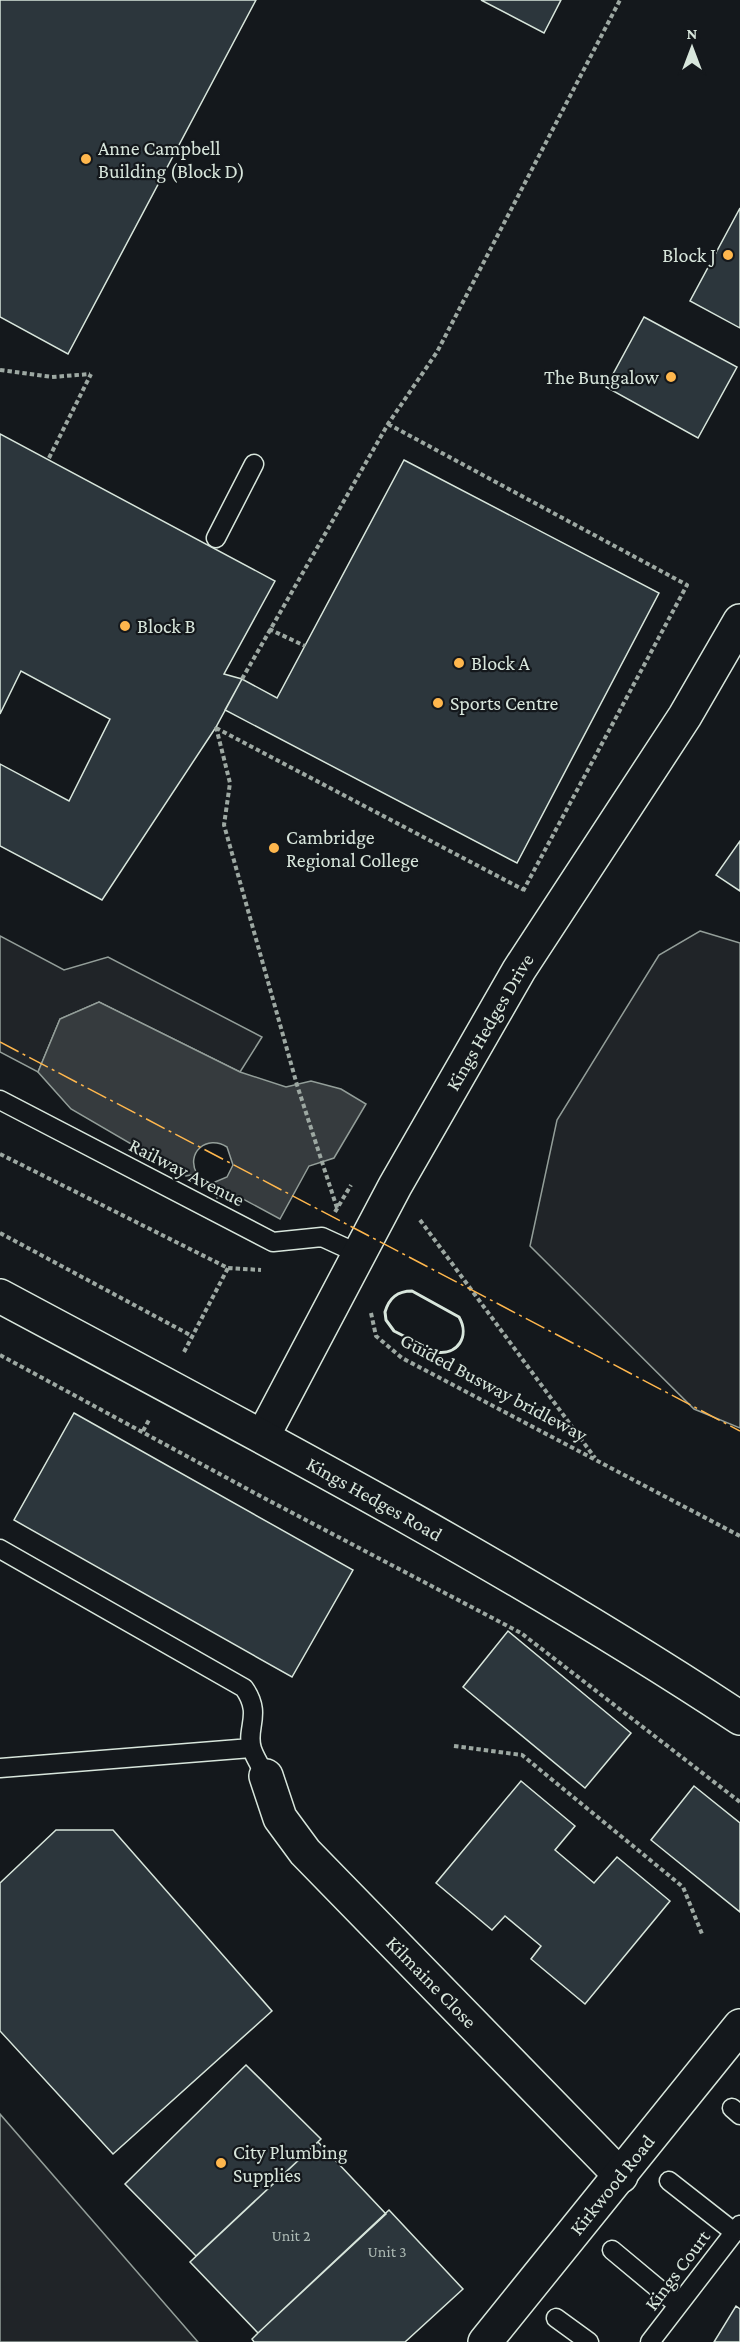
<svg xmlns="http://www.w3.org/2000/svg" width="740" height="2342" viewBox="0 0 740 2342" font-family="'Crimson Pro',serif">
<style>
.green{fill:#202428;stroke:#939e99;stroke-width:1.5}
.water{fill:#363b3e;stroke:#939e99;stroke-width:1.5}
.building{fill:#2c363c;stroke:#d8e6dc;stroke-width:1.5}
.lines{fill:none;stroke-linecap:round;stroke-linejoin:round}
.lane-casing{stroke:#d8e6dc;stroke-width:21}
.street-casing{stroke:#d8e6dc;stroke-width:36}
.secondary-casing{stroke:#d8e6dc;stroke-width:36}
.path{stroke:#9da8a2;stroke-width:4;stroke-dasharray:4.5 3;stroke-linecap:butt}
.lane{stroke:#14181c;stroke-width:18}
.street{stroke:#14181c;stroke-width:33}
.secondary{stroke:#14181c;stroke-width:33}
.wall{stroke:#d8e6dc;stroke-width:3}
.power{stroke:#ffb74d;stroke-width:1.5;stroke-dasharray:21 4.5 3 4.5;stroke-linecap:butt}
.poi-dot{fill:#ffb74d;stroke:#14181c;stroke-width:2}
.labels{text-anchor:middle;stroke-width:4.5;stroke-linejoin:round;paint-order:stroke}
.number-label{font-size:16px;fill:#adbab4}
.poi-label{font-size:20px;fill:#d8e6dc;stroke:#14181c;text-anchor:start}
.street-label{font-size:20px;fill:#d8e6dc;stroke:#14181c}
</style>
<rect width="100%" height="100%" fill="#14181c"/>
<!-- green -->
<path class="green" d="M 700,931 L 740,943 L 740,1428 L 694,1409 L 530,1246 L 557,1120 L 659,955 Z
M 0,936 L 64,970 L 108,957 L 262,1037 L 240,1072 L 99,1002 L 60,1019 L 38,1072 L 0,1052 Z
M 0,2114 L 198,2342 L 0,2342 Z"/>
<!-- water -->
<path class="water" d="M 99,1002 L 240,1072 L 286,1087 L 311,1081 L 341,1089 L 366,1104 L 334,1158 L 309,1166 L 280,1219 L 232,1193 L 217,1198 L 215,1182 L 227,1177 L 233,1165 L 227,1147 C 207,1134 185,1153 197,1174 L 186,1176 L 71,1109 L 38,1072 L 60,1019 Z"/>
<!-- building -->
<path class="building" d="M 0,0 L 256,0 L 68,354 L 0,317 Z
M 481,0 L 561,0 L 544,33 Z
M 740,208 L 740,328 L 690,301 Z
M 644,317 L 737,367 L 698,438 L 606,387 Z
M 0,434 L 275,581 L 224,674 L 242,679 L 216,727 L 102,900 L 0,846 L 0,764 L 69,801 L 110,719 L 21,671 L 0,714 Z
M 404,460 L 659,593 L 517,863 L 225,710 L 242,679 L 277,698 Z
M 740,841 L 740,891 L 716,875 Z
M 74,1413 L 353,1570 L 292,1677 L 14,1520 Z
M 508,1631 L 631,1733 L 585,1788 L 463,1687 Z
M 521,1781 L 575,1826 L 555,1850 L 594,1883 L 617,1857 L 670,1901 L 585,2004 L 531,1959 L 541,1946 L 505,1916 L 492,1930 L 436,1883 Z
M 694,1786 L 740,1823 L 740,1912 L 651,1840 Z
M 56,1830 L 113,1830 L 272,2011 L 113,2154 L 0,2031 L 0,1883 Z
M 246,2065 L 321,2139 L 196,2256 L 125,2184 Z
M 318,2142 L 386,2214 L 258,2333 L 190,2262 Z
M 389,2210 L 463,2289 L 405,2342 L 254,2342 L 252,2339 L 258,2333 Z
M 736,2306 L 740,2309 L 740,2342 L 714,2342 Z"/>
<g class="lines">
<!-- lane casing -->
<g class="lane-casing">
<path id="lane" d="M 216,538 L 254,464
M 0,1100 L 273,1242 L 322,1237 L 359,1254
M 0,1549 L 244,1688 C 263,1715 245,1728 252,1749 C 255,1758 261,1767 266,1776
M 0,1768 L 251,1748
M 732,2108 L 740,2115
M 669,2181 L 734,2232
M 612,2250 L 678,2305
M 556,2318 L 589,2342
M 650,2342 L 740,2225"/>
</g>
<!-- street casing -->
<g class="street-casing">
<g id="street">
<path id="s1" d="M 263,1436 L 395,1186 L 519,970 L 685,716 L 740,621"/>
<path id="s2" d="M 266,1776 L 280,1818 L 305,1852 L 621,2176"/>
<path id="s3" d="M 485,2342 L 740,2026"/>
</g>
</g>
<!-- secondary casing -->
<g class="secondary-casing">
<g id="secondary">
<path id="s4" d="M 0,1296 C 250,1430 503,1562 740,1718"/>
</g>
</g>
<!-- path -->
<path class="path" d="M 0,370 L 52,377 L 90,374
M 388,424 L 687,585 L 523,891
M 49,458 L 91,374
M 269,629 L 305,646
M 242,679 L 388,424 L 437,352 L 620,0
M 216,727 L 230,783 L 224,825 L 297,1085 L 337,1208
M 216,728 L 524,890
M 0,1154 L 228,1268 L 261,1270
M 335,1212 L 351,1185
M 420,1220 L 595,1458
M 0,1233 L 192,1336
M 371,1313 L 376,1336 L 402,1358 L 740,1536
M 184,1352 L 228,1268
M 0,1355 L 264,1498 L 521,1633 L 740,1802
M 143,1431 L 150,1418
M 454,1746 L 522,1755 L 683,1887 L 702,1934"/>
<!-- lane -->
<use href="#lane" class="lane"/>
<!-- street -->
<use href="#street" class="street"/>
<!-- secondary -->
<use href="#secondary" class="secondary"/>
<!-- wall -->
<path class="wall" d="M 412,1291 L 459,1317 C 470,1336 458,1356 435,1352 L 394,1331 L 386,1320 L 385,1312 C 389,1298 397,1291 412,1291 Z"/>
<!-- power -->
<path class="power" d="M 0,1042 L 740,1431"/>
</g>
<!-- markers -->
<g class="poi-dot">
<circle cx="86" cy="159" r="6"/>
<circle cx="728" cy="255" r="6"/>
<circle cx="671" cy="377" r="6"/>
<circle cx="125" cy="626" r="6"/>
<circle cx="459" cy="663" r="6"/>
<circle cx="438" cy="703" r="6"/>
<circle cx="274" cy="848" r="6"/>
<circle cx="221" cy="2163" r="6"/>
</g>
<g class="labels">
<!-- number labels -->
<g class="number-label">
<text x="291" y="2241">Unit 2</text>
<text x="387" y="2257">Unit 3</text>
</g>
<!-- poi labels -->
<g class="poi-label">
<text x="98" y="155">Anne Campbell<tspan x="98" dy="23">Building (Block D)</tspan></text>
<text x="716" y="262" text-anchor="end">Block J</text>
<text x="659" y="384" text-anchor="end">The Bungalow</text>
<text x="137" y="633">Block B</text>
<text x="471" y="670">Block A</text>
<text x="450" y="710">Sports Centre</text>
<text x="286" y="844">Cambridge<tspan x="286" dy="23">Regional College</tspan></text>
<text x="233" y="2159">City Plumbing<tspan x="233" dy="23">Supplies</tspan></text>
</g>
<!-- street labels -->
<g class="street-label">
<text dy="7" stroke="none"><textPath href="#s1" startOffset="472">Kings Hedges Drive</textPath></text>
<text transform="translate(187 1172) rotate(27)" y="7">Railway Avenue</text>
<text transform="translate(494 1387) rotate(28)" y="7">Guided Busway bridleway</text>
<text dy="7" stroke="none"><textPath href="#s4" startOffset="426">Kings Hedges Road</textPath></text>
<text dy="7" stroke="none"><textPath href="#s2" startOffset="268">Kilmaine Close</textPath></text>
<text dy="7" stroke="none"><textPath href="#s3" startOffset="202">Kirkwood Road</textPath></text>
<text transform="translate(677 2270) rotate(-53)" y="7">Kings Court</text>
</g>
</g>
<!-- north arrow -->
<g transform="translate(692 48)" stroke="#14181c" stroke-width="4.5" paint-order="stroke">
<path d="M0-4.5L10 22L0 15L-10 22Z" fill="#d8e6dc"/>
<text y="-9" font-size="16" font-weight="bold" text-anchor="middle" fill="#d8e6dc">N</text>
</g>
</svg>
